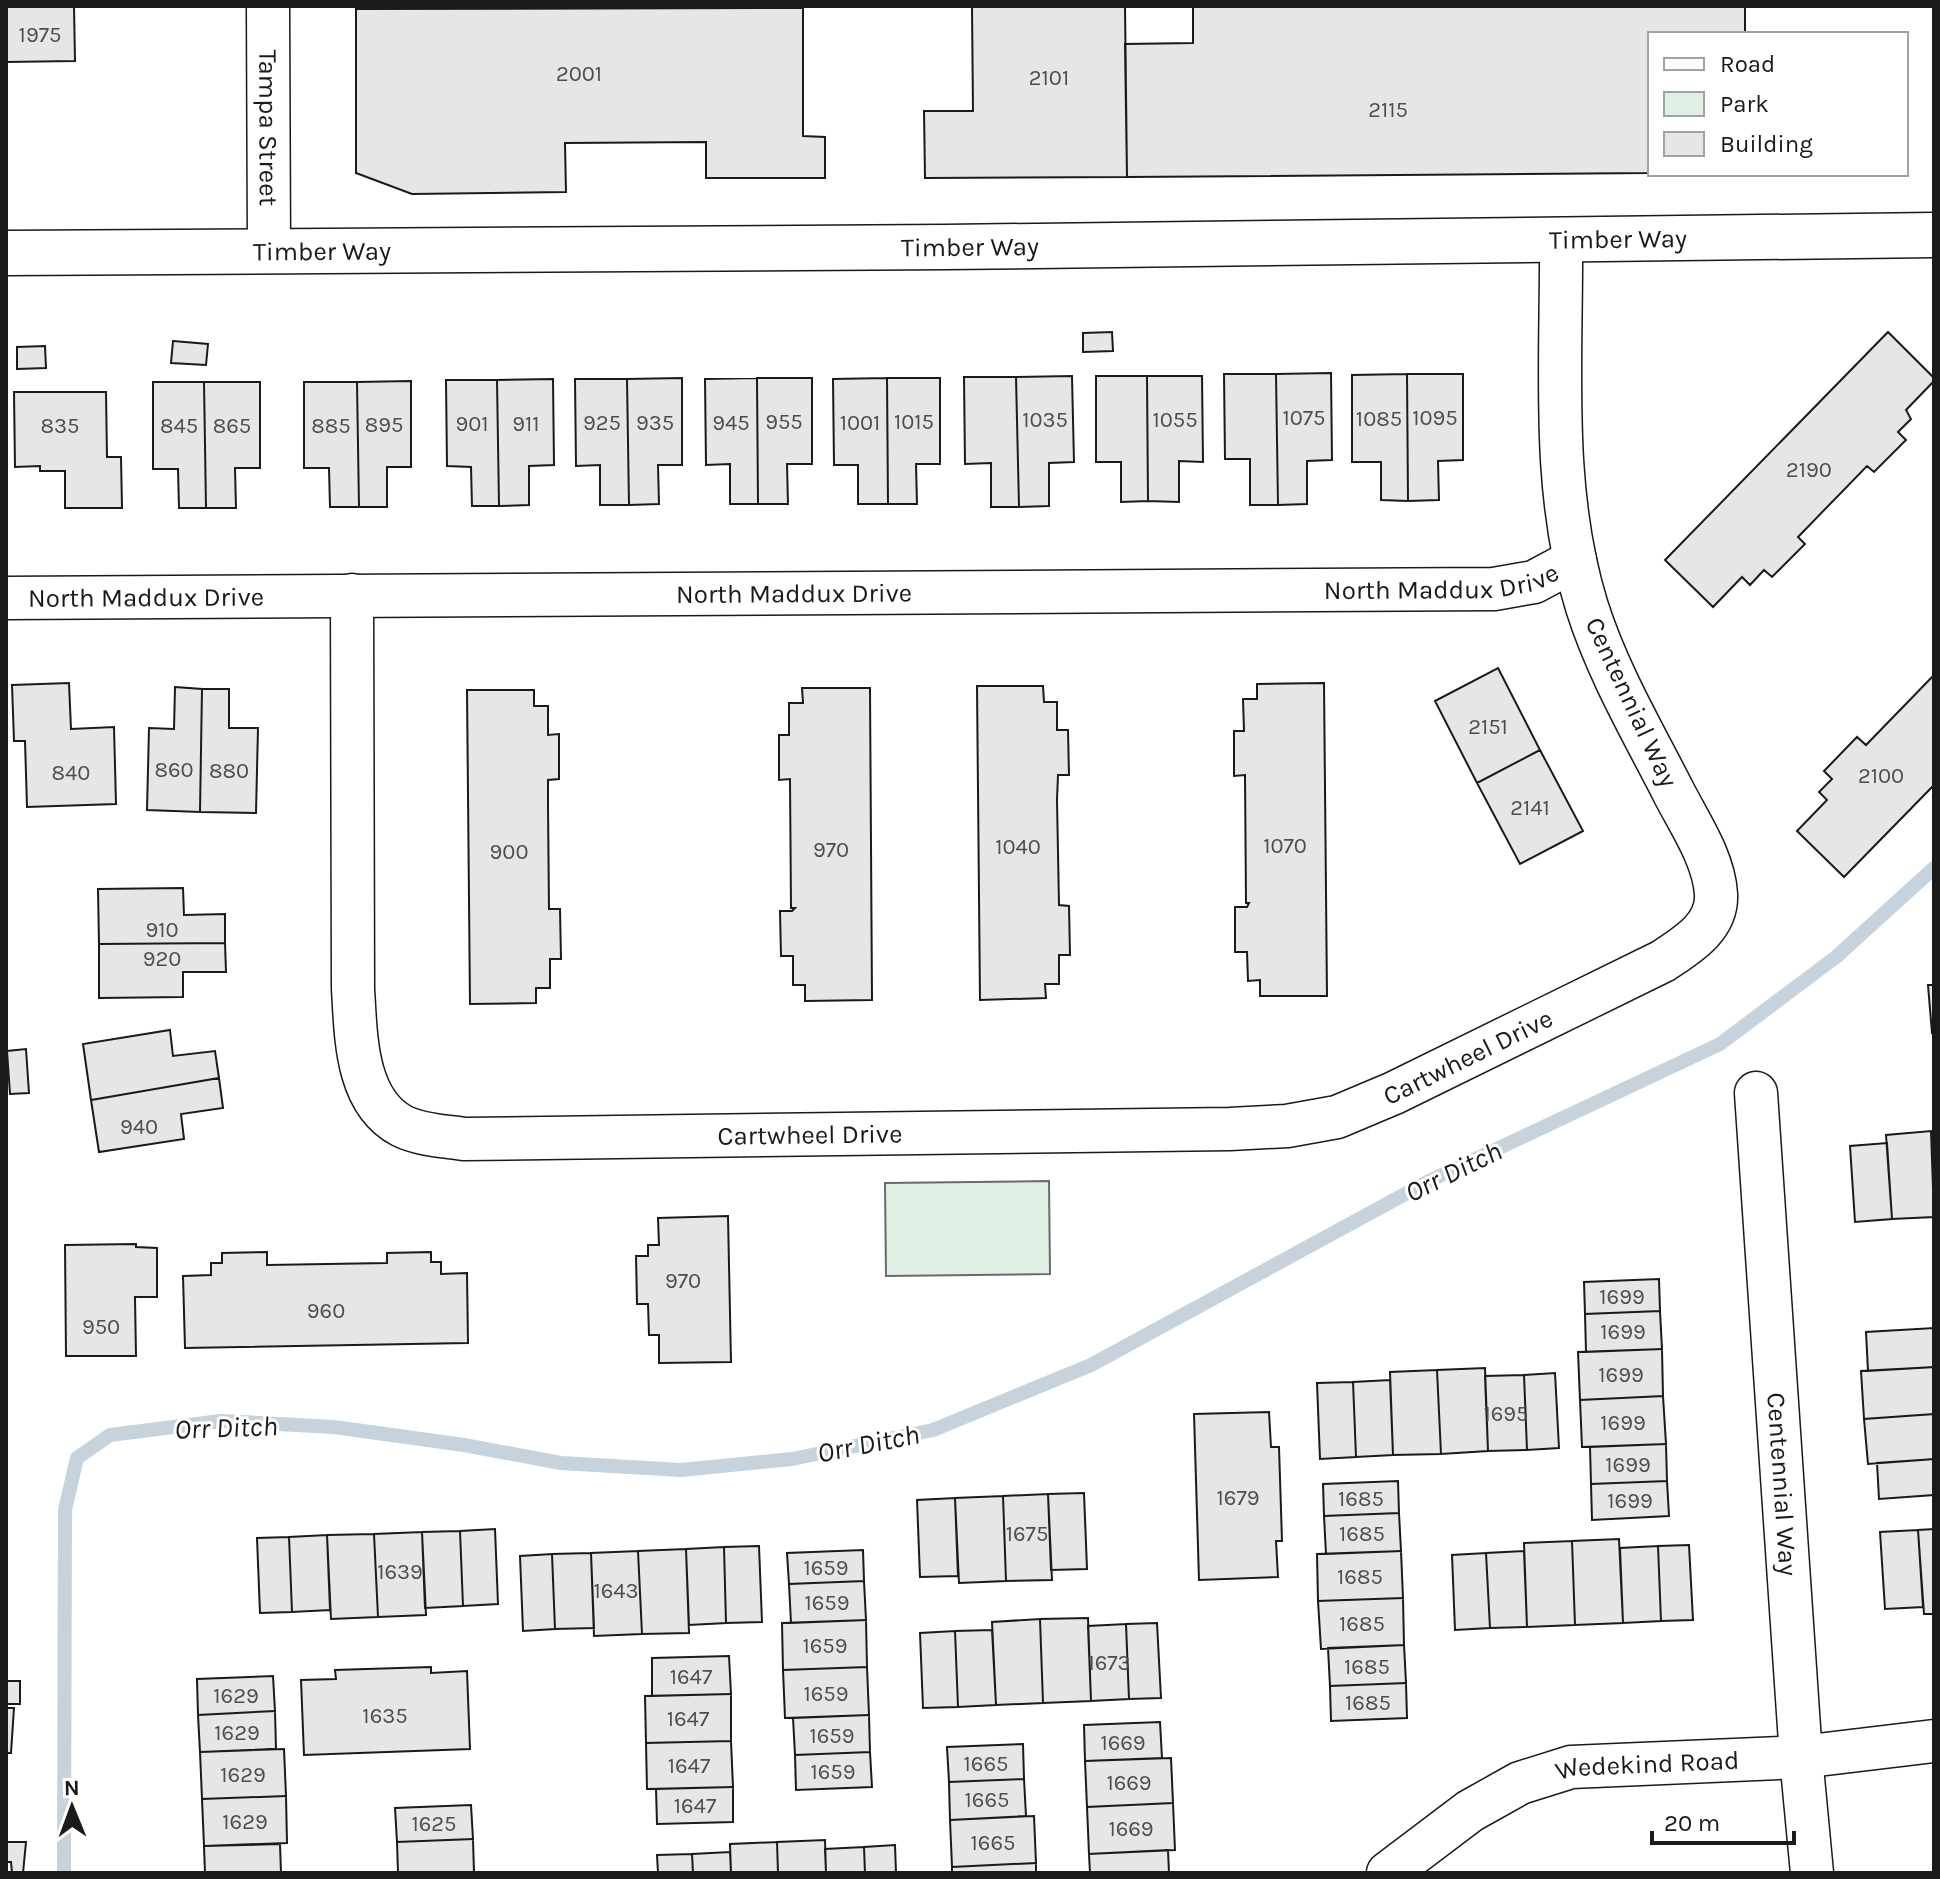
<svg xmlns="http://www.w3.org/2000/svg" width="1940" height="1879" viewBox="0 0 1940 1879" font-family="Karla,sans-serif">
<style>
.green{fill:#e0efe3;stroke:#6a6a6a;stroke-width:2}
.lines{fill:none;stroke-linecap:round;stroke-linejoin:round}
.stream{stroke:#c6d2dc;stroke-width:14}
.building{fill:#e6e6e6;stroke:#1a1a1a;stroke-width:2}
.street-casing{stroke:#1a1a1a;stroke-width:45}
.secondary-casing{stroke:#1a1a1a;stroke-width:47}
.street{stroke:#fff;stroke-width:42}
.secondary{stroke:#fff;stroke-width:44}
.labels{text-anchor:middle;stroke-width:6;stroke-linejoin:round;paint-order:stroke}
.number-label{font-size:22px;fill:#4d4d4d}
.street-label{font-size:26px;fill:#1a1a1a;stroke:#fff}
.water-label{font-size:28px;font-style:italic;fill:#1a1a1a;stroke:#fff}
</style>
<rect width="100%" height="100%" fill="#fff"/>
<!-- green -->
<path class="green" d="M 1049,1181 L 1050,1274 L 886,1276 L 885,1183 Z"/>
<g class="lines">
<!-- stream -->
<path class="stream" d="M 64,1873 L 65,1510 L 77,1458 L 110,1435 L 221,1421 L 334,1427 L 464,1445 L 561,1463 L 681,1470 L 792,1459 L 933,1430 L 1091,1365 L 1429,1181 L 1720,1044 L 1836,957 L 1934,868"/>
</g>
<!-- building -->
<path class="building" d="M 6,6 L 74,6 L 75,61 L 6,62 Z
M 972,6 L 1125,6 L 1127,177 L 925,178 L 924,111 L 973,111 Z
M 1193,6 L 1745,6 L 1745,34 L 1650,34 L 1650,173 L 1127,177 L 1125,44 L 1193,43 Z
M 803,8 L 803,136 L 825,137 L 825,178 L 706,178 L 706,142 L 565,143 L 566,192 L 412,194 L 356,173 L 356,9 Z
M 1112,332 L 1113,351 L 1083,352 L 1083,333 Z
M 1888,332 L 1934,378 L 1934,381 L 1906,410 L 1911,419 L 1898,432 L 1906,440 L 1874,472 L 1867,466 L 1798,537 L 1805,544 L 1772,577 L 1764,570 L 1750,585 L 1742,577 L 1713,607 L 1665,560 Z
M 173,341 L 208,344 L 206,365 L 171,363 Z
M 45,346 L 46,368 L 17,369 L 17,347 Z
M 1331,373 L 1332,460 L 1307,461 L 1307,504 L 1278,505 L 1276,374 Z
M 1224,374 L 1276,374 L 1278,505 L 1250,505 L 1250,459 L 1225,459 Z
M 1407,374 L 1408,501 L 1381,500 L 1381,462 L 1352,462 L 1352,375 Z
M 1407,374 L 1463,374 L 1463,460 L 1438,461 L 1439,500 L 1408,501 Z
M 1072,376 L 1074,462 L 1049,463 L 1049,506 L 1019,507 L 1016,377 Z
M 1096,376 L 1147,376 L 1148,501 L 1121,502 L 1121,462 L 1096,462 Z
M 1147,376 L 1202,376 L 1203,462 L 1179,461 L 1179,502 L 1148,501 Z
M 964,377 L 1016,377 L 1019,507 L 991,507 L 991,463 L 965,464 Z
M 682,378 L 682,465 L 658,465 L 659,504 L 629,505 L 627,379 Z
M 757,378 L 758,504 L 730,504 L 730,464 L 706,465 L 705,379 Z
M 757,378 L 812,378 L 812,464 L 787,464 L 788,504 L 758,504 Z
M 887,378 L 888,504 L 858,504 L 858,465 L 834,465 L 833,379 Z
M 887,378 L 940,378 L 940,464 L 916,464 L 917,504 L 888,504 Z
M 553,379 L 554,465 L 529,466 L 529,505 L 499,506 L 497,380 Z
M 575,379 L 627,379 L 629,505 L 600,505 L 600,465 L 576,466 Z
M 446,380 L 497,380 L 499,506 L 472,506 L 471,467 L 447,466 Z
M 411,381 L 411,467 L 387,467 L 387,507 L 359,507 L 357,382 Z
M 153,382 L 204,382 L 206,508 L 179,508 L 178,469 L 153,469 Z
M 204,382 L 260,382 L 260,468 L 235,468 L 236,508 L 206,508 Z
M 304,382 L 357,382 L 359,507 L 330,507 L 329,468 L 304,468 Z
M 14,392 L 106,392 L 107,457 L 121,457 L 122,508 L 65,508 L 65,471 L 40,471 L 40,466 L 15,467 Z
M 1498,668 L 1540,750 L 1477,783 L 1435,701 Z
M 1934,675 L 1934,785 L 1844,877 L 1797,831 L 1827,800 L 1819,792 L 1832,779 L 1824,771 L 1857,737 L 1866,745 Z
M 69,683 L 71,729 L 114,727 L 116,804 L 27,807 L 25,741 L 14,741 L 12,685 Z
M 1324,683 L 1327,996 L 1260,996 L 1260,980 L 1248,981 L 1247,952 L 1235,952 L 1235,907 L 1247,907 L 1249,903 L 1246,903 L 1245,775 L 1234,776 L 1234,731 L 1244,731 L 1243,699 L 1257,699 L 1257,684 Z
M 977,686 L 1043,686 L 1044,702 L 1057,702 L 1057,730 L 1068,730 L 1069,775 L 1058,775 L 1057,800 L 1059,905 L 1069,906 L 1070,955 L 1059,955 L 1059,984 L 1045,984 L 1046,998 L 980,1000 Z
M 175,687 L 202,689 L 200,812 L 147,810 L 149,728 L 174,729 Z
M 802,688 L 870,688 L 872,1000 L 805,1001 L 805,985 L 793,985 L 793,956 L 781,956 L 780,911 L 792,911 L 795,908 L 791,908 L 790,779 L 779,780 L 779,735 L 789,735 L 789,703 L 803,703 Z
M 202,689 L 229,689 L 229,728 L 258,728 L 256,813 L 200,812 Z
M 467,690 L 534,690 L 534,706 L 548,706 L 548,735 L 559,734 L 559,779 L 548,780 L 548,804 L 549,909 L 560,909 L 561,959 L 550,959 L 550,988 L 536,988 L 536,1003 L 470,1004 Z
M 1540,750 L 1583,831 L 1520,864 L 1477,783 Z
M 183,888 L 184,915 L 225,914 L 225,943 L 99,944 L 98,889 Z
M 225,943 L 226,972 L 183,972 L 183,997 L 99,998 L 99,944 Z
M 1928,985 L 1934,985 L 1934,1033 L 1932,1033 Z
M 170,1030 L 173,1056 L 215,1051 L 219,1078 L 91,1100 L 83,1044 Z
M 26,1049 L 29,1093 L 10,1094 L 7,1051 Z
M 219,1078 L 223,1108 L 181,1114 L 184,1139 L 99,1152 L 91,1100 Z
M 1931,1131 L 1934,1217 L 1892,1219 L 1886,1135 Z
M 1887,1143 L 1892,1219 L 1855,1222 L 1850,1146 Z
M 728,1216 L 731,1362 L 659,1363 L 659,1335 L 649,1335 L 648,1304 L 637,1304 L 636,1256 L 648,1256 L 648,1245 L 659,1245 L 658,1218 Z
M 136,1244 L 136,1247 L 157,1248 L 157,1297 L 135,1297 L 136,1356 L 66,1356 L 65,1245 Z
M 267,1252 L 267,1265 L 387,1263 L 387,1253 L 431,1252 L 431,1262 L 441,1262 L 441,1274 L 467,1273 L 468,1343 L 185,1348 L 183,1276 L 211,1275 L 211,1263 L 222,1263 L 222,1253 Z
M 1659,1279 L 1660,1311 L 1585,1314 L 1584,1282 Z
M 1660,1311 L 1662,1349 L 1586,1352 L 1585,1314 Z
M 1934,1328 L 1934,1367 L 1868,1371 L 1866,1332 Z
M 1662,1349 L 1663,1396 L 1580,1400 L 1578,1352 Z
M 1934,1367 L 1934,1414 L 1864,1419 L 1861,1371 Z
M 1485,1368 L 1488,1451 L 1441,1454 L 1437,1370 Z
M 1437,1370 L 1441,1454 L 1393,1455 L 1390,1372 Z
M 1555,1373 L 1559,1448 L 1527,1450 L 1524,1375 Z
M 1524,1375 L 1527,1450 L 1488,1451 L 1485,1376 Z
M 1390,1380 L 1393,1455 L 1356,1457 L 1353,1382 Z
M 1353,1382 L 1356,1457 L 1320,1459 L 1317,1383 Z
M 1663,1396 L 1666,1444 L 1582,1447 L 1580,1400 Z
M 1269,1412 L 1271,1447 L 1279,1447 L 1282,1541 L 1276,1541 L 1278,1577 L 1199,1580 L 1194,1414 Z
M 1934,1414 L 1934,1459 L 1868,1464 L 1864,1419 Z
M 1666,1444 L 1667,1481 L 1591,1484 L 1590,1447 Z
M 1934,1459 L 1934,1495 L 1879,1499 L 1877,1463 Z
M 1398,1481 L 1399,1513 L 1324,1516 L 1323,1484 Z
M 1667,1481 L 1669,1516 L 1592,1520 L 1591,1484 Z
M 1084,1493 L 1087,1569 L 1051,1570 L 1048,1494 Z
M 1048,1494 L 1052,1580 L 1006,1581 L 1003,1496 Z
M 1003,1496 L 1006,1581 L 959,1583 L 955,1498 Z
M 955,1498 L 958,1576 L 920,1577 L 917,1500 Z
M 1399,1513 L 1401,1551 L 1326,1554 L 1324,1516 Z
M 495,1529 L 498,1604 L 463,1606 L 460,1531 Z
M 1934,1529 L 1934,1614 L 1924,1614 L 1918,1530 Z
M 1918,1530 L 1923,1607 L 1885,1609 L 1880,1532 Z
M 460,1531 L 463,1606 L 425,1608 L 422,1532 Z
M 422,1532 L 426,1615 L 378,1617 L 374,1534 Z
M 374,1534 L 378,1617 L 331,1619 L 327,1535 Z
M 327,1535 L 330,1610 L 292,1612 L 289,1537 Z
M 289,1537 L 292,1612 L 260,1613 L 257,1538 Z
M 1619,1539 L 1623,1623 L 1575,1625 L 1572,1541 Z
M 1572,1541 L 1575,1625 L 1527,1627 L 1524,1543 Z
M 1689,1545 L 1693,1620 L 1661,1621 L 1658,1546 Z
M 759,1546 L 762,1622 L 726,1623 L 724,1547 Z
M 1658,1546 L 1661,1621 L 1623,1623 L 1620,1548 Z
M 724,1547 L 726,1623 L 689,1625 L 686,1549 Z
M 686,1549 L 689,1633 L 642,1634 L 638,1551 Z
M 863,1550 L 864,1581 L 789,1584 L 787,1553 Z
M 638,1551 L 642,1634 L 594,1636 L 591,1553 Z
M 1401,1551 L 1403,1598 L 1318,1601 L 1317,1554 Z
M 1524,1551 L 1527,1627 L 1490,1628 L 1486,1553 Z
M 591,1553 L 594,1628 L 555,1629 L 552,1554 Z
M 1486,1553 L 1490,1628 L 1455,1630 L 1452,1555 Z
M 552,1554 L 555,1629 L 523,1631 L 520,1556 Z
M 864,1581 L 866,1620 L 791,1623 L 789,1584 Z
M 1403,1598 L 1404,1645 L 1321,1649 L 1318,1601 Z
M 1088,1618 L 1091,1701 L 1043,1703 L 1040,1619 Z
M 1040,1619 L 1043,1703 L 996,1705 L 992,1622 Z
M 866,1620 L 867,1667 L 783,1670 L 782,1623 Z
M 1157,1623 L 1161,1698 L 1129,1699 L 1126,1624 Z
M 1126,1624 L 1129,1699 L 1091,1701 L 1088,1626 Z
M 992,1630 L 996,1705 L 958,1707 L 955,1631 Z
M 955,1631 L 958,1707 L 923,1708 L 920,1633 Z
M 1404,1645 L 1406,1683 L 1330,1686 L 1328,1648 Z
M 729,1656 L 731,1694 L 652,1696 L 652,1658 Z
M 431,1667 L 431,1673 L 467,1671 L 470,1749 L 304,1755 L 301,1680 L 336,1679 L 335,1670 Z
M 867,1667 L 869,1715 L 785,1718 L 783,1670 Z
M 273,1676 L 275,1711 L 198,1715 L 197,1679 Z
M 6,1681 L 20,1681 L 20,1704 L 6,1704 Z
M 1406,1683 L 1407,1718 L 1331,1721 L 1330,1686 Z
M 731,1694 L 731,1741 L 646,1743 L 645,1696 Z
M 6,1708 L 14,1708 L 11,1753 L 6,1753 Z
M 275,1711 L 276,1749 L 200,1752 L 198,1715 Z
M 869,1715 L 870,1752 L 795,1755 L 793,1718 Z
M 1160,1722 L 1162,1758 L 1085,1761 L 1084,1725 Z
M 731,1741 L 733,1787 L 647,1789 L 646,1743 Z
M 1023,1744 L 1024,1779 L 949,1782 L 947,1747 Z
M 284,1749 L 286,1796 L 202,1799 L 200,1752 Z
M 870,1752 L 872,1787 L 796,1790 L 795,1755 Z
M 1171,1758 L 1173,1803 L 1087,1807 L 1085,1761 Z
M 1024,1779 L 1026,1816 L 950,1820 L 949,1782 Z
M 733,1787 L 733,1822 L 657,1824 L 656,1789 Z
M 286,1796 L 287,1843 L 204,1846 L 202,1799 Z
M 1173,1803 L 1175,1850 L 1089,1854 L 1087,1807 Z
M 471,1805 L 473,1839 L 397,1842 L 395,1808 Z
M 1034,1816 L 1036,1863 L 952,1867 L 950,1820 Z
M 473,1839 L 474,1873 L 398,1873 L 397,1842 Z
M 825,1840 L 826,1873 L 778,1873 L 777,1842 Z
M 6,1842 L 26,1842 L 23,1873 L 12,1873 L 11,1862 L 6,1862 Z
M 777,1842 L 778,1873 L 731,1873 L 730,1844 Z
M 280,1844 L 281,1873 L 205,1873 L 204,1846 Z
M 895,1845 L 896,1873 L 865,1873 L 864,1847 Z
M 864,1847 L 865,1873 L 826,1873 L 825,1849 Z
M 1168,1850 L 1169,1873 L 1090,1873 L 1089,1854 Z
M 730,1852 L 731,1873 L 693,1873 L 692,1854 Z
M 692,1854 L 693,1873 L 658,1873 L 657,1855 Z
M 1036,1863 L 1036,1873 L 952,1873 L 952,1867 Z"/>
<g class="lines">
<!-- street casing -->
<g class="street-casing">
<g id="street">
<path id="s1" d="M 268,6 L 269,251"/>
<path id="s2" d="M 352,595 L 353,989 C 356,1035 355,1101 402,1126 C 420,1135 444,1136 464,1139 L 1230,1129 L 1287,1126 L 1337,1117 L 1394,1093 L 1663,961 C 1687,945 1718,927 1716,894 C 1714,859 1690,824 1674,793 C 1643,732 1608,673 1587,607 C 1550,489 1562,362 1561,240"/>
<path id="s3" d="M 6,598 L 1494,589 L 1534,582 L 1575,560"/>
<path id="s4" d="M 1756,1093 L 1801,1757 L 1812,1873"/>
<path id="s5" d="M 1388,1873 L 1470,1811 L 1520,1783 L 1571,1767 L 1801,1757 L 1934,1741"/>
</g>
</g>
<!-- secondary casing -->
<g class="secondary-casing">
<g id="secondary">
<path id="s6" d="M 6,253 L 946,247 L 1934,235"/>
</g>
</g>
<!-- street -->
<use href="#street" class="street"/>
<!-- secondary -->
<use href="#secondary" class="secondary"/>
</g>
<g class="labels">
<!-- number labels -->
<g class="number-label">
<text x="40" y="42">1975</text>
<text x="579" y="81">2001</text>
<text x="1049" y="85">2101</text>
<text x="1388" y="117">2115</text>
<text x="1304" y="425">1075</text>
<text x="1435" y="425">1095</text>
<text x="1379" y="426">1085</text>
<text x="1045" y="427">1035</text>
<text x="1175" y="427">1055</text>
<text x="784" y="429">955</text>
<text x="914" y="429">1015</text>
<text x="602" y="430">925</text>
<text x="655" y="430">935</text>
<text x="731" y="430">945</text>
<text x="860" y="430">1001</text>
<text x="472" y="431">901</text>
<text x="526" y="431">911</text>
<text x="384" y="432">895</text>
<text x="60" y="433">835</text>
<text x="179" y="433">845</text>
<text x="232" y="433">865</text>
<text x="331" y="433">885</text>
<text x="1809" y="477">2190</text>
<text x="1488" y="734">2151</text>
<text x="174" y="777">860</text>
<text x="229" y="778">880</text>
<text x="71" y="780">840</text>
<text x="1881" y="783">2100</text>
<text x="1530" y="815">2141</text>
<text x="1285" y="853">1070</text>
<text x="1018" y="854">1040</text>
<text x="831" y="857">970</text>
<text x="509" y="859">900</text>
<text x="162" y="937">910</text>
<text x="162" y="966">920</text>
<text x="139" y="1134">940</text>
<text x="683" y="1288">970</text>
<text x="1622" y="1304">1699</text>
<text x="326" y="1318">960</text>
<text x="101" y="1334">950</text>
<text x="1623" y="1339">1699</text>
<text x="1621" y="1382">1699</text>
<text x="1506" y="1421">1695</text>
<text x="1623" y="1430">1699</text>
<text x="1628" y="1472">1699</text>
<text x="1238" y="1505">1679</text>
<text x="1361" y="1506">1685</text>
<text x="1630" y="1508">1699</text>
<text x="1027" y="1541">1675</text>
<text x="1362" y="1541">1685</text>
<text x="826" y="1575">1659</text>
<text x="400" y="1579">1639</text>
<text x="1360" y="1584">1685</text>
<text x="616" y="1598">1643</text>
<text x="827" y="1610">1659</text>
<text x="1362" y="1631">1685</text>
<text x="825" y="1653">1659</text>
<text x="1109" y="1670">1673</text>
<text x="1367" y="1674">1685</text>
<text x="691" y="1684">1647</text>
<text x="826" y="1701">1659</text>
<text x="236" y="1703">1629</text>
<text x="1368" y="1710">1685</text>
<text x="385" y="1723">1635</text>
<text x="688" y="1726">1647</text>
<text x="237" y="1740">1629</text>
<text x="832" y="1743">1659</text>
<text x="1123" y="1750">1669</text>
<text x="986" y="1771">1665</text>
<text x="689" y="1773">1647</text>
<text x="833" y="1779">1659</text>
<text x="243" y="1782">1629</text>
<text x="1129" y="1790">1669</text>
<text x="987" y="1807">1665</text>
<text x="695" y="1813">1647</text>
<text x="245" y="1829">1629</text>
<text x="434" y="1831">1625</text>
<text x="1131" y="1836">1669</text>
<text x="993" y="1850">1665</text>
</g>
<!-- street labels -->
<g class="street-label">
<text dy="9" stroke="none"><textPath href="#s1" startOffset="122">Tampa Street</textPath></text>
<text dy="9" stroke="none"><textPath href="#s6" startOffset="1612">Timber Way</textPath></text>
<text dy="9" stroke="none"><textPath href="#s6" startOffset="964">Timber Way</textPath></text>
<text dy="9" stroke="none"><textPath href="#s6" startOffset="316">Timber Way</textPath></text>
<text dy="9" stroke="none"><textPath href="#s3" startOffset="1436">North Maddux Drive</textPath></text>
<text dy="9" stroke="none"><textPath href="#s3" startOffset="788">North Maddux Drive</textPath></text>
<text dy="9" stroke="none"><textPath href="#s3" startOffset="140">North Maddux Drive</textPath></text>
<text transform="translate(1632 702) rotate(65)" y="9">Centennial Way</text>
<text dy="9" stroke="none"><textPath href="#s2" startOffset="1628">Cartwheel Drive</textPath></text>
<text dy="9" stroke="none"><textPath href="#s2" startOffset="956">Cartwheel Drive</textPath></text>
<text dy="9" stroke="none"><textPath href="#s4" startOffset="392">Centennial Way</textPath></text>
<text dy="9" stroke="none"><textPath href="#s5" startOffset="290">Wedekind Road</textPath></text>
</g>
<!-- water labels -->
<g class="water-label">
<text transform="translate(1453 1171) rotate(-26)" y="10">Orr Ditch</text>
<text transform="translate(226 1427) rotate(-2)" y="10">Orr Ditch</text>
<text transform="translate(868 1443) rotate(-11)" y="10">Orr Ditch</text>
</g>
</g>
<!-- border -->
<rect width="1940" height="1879" fill="none" stroke="#1a1a1a" stroke-width="16"/>
<!-- legend -->
<rect x="1648" y="32" width="260" height="144" fill="#ffffff" stroke="#a3a3a3" stroke-width="2"/>
<rect x="1664" y="58" width="40" height="12" fill="#ffffff" stroke="#a3a3a3" stroke-width="2"/>
<text x="1720" y="72" font-size="24" fill="#1a1a1a">Road</text>
<rect x="1664" y="92" width="40" height="24" fill="#e0efe3" stroke="#a3a3a3" stroke-width="2"/>
<text x="1720" y="112" font-size="24" fill="#1a1a1a">Park</text>
<rect x="1664" y="132" width="40" height="24" fill="#e6e6e6" stroke="#a3a3a3" stroke-width="2"/>
<text x="1720" y="152" font-size="24" fill="#1a1a1a">Building</text>
<!-- north arrow -->
<g transform="translate(72 1807) rotate(359)" stroke="#ffffff" stroke-width="6" paint-order="stroke">
<path d="M0-6L14 30L0 20L-14 30Z" fill="#1a1a1a"/>
<text y="-12" font-size="22" font-weight="bold" text-anchor="middle" fill="#1a1a1a">N</text>
</g>
<!-- scale -->
<path d="M1652 1831v12h142v-12" fill="none" stroke="#1a1a1a" stroke-width="4"/>
<text x="1664" y="1831" font-size="24" fill="#1a1a1a" stroke="#ffffff" stroke-width="6" paint-order="stroke">20 m</text>
</svg>
